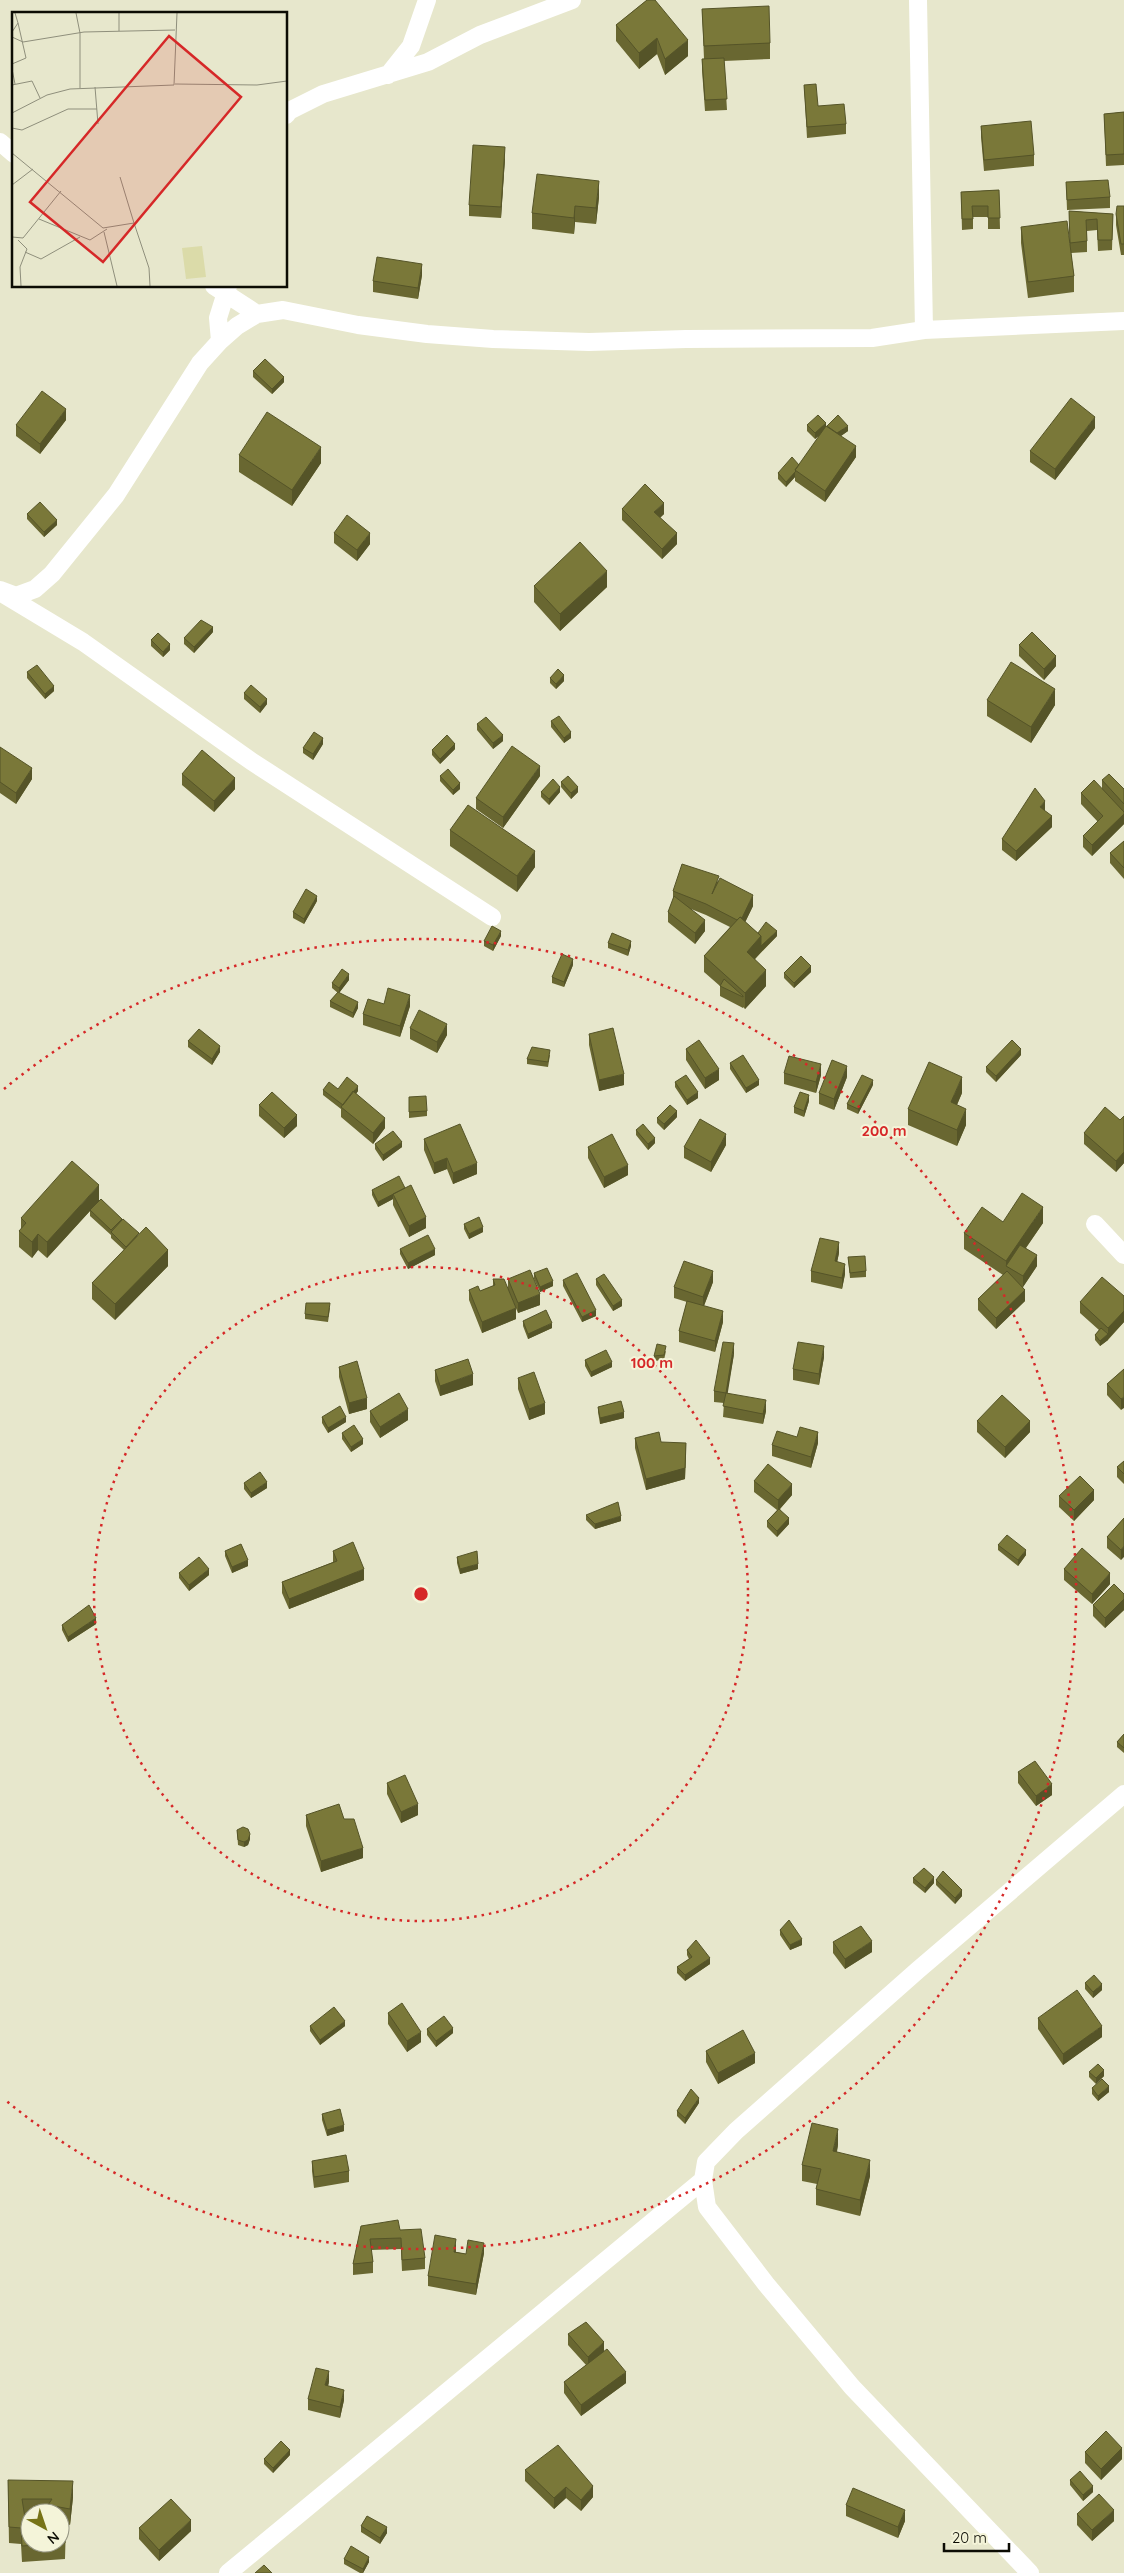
<svg xmlns="http://www.w3.org/2000/svg" width="1124" height="2573" viewBox="0 0 1124 2573" font-family="Quicksand,sans-serif">
<style>
.lines{fill:none;stroke-linecap:round;stroke-linejoin:round}
.street{stroke:#fff;stroke-width:18}
.wall{fill:#696731;fill-rule:evenodd}
.shaded-wall{fill:#555428}
.building{fill:#7a7839;stroke:#555428}
.ring{fill:none;stroke:#d62828;stroke-width:2.5;stroke-dasharray:2.5 5}
.inset-road{fill:none;stroke:#8f8f7c;stroke-width:1}
.view{fill:#d62828;fill-opacity:0.15;stroke:#d62828;stroke-width:2.5}
.inset-edge{fill:none;stroke:#0c0c04;stroke-width:2.5}
.centre{fill:#d62828;stroke:#f4f4d9;stroke-width:2.5}
.ring-label{font-size:15px;text-anchor:middle;font-weight:bold;fill:#d62828;stroke:#f4f4d9;stroke-width:4;stroke-linejoin:round;paint-order:stroke}
</style>
<rect width="100%" height="100%" fill="#e7e7cc"/>
<g class="lines">
<!-- street -->
<path class="street" d="M 918,0 L 924,330
M 388,75 L 411,46 L 427,0
M 286,115 L 289,111 L 323,94 L 428,62 L 480,35 L 572,0
M 0,142 L 14,154
M 214,286 L 257,314
M 220,341 L 218,318 L 228,286
M 0,590 L 16,596 L 35,589 L 52,574 L 116,495 L 200,363 L 220,341 L 237,326 L 257,314 L 283,310 L 358,325 L 427,334 L 493,339 L 589,342 L 686,339 L 872,338 L 924,330 L 1124,321
M 5,595 L 83,642 L 251,761 L 492,917
M 1095,1224 L 1124,1255
M 228,2573 L 703,2180
M 1030,2573 L 852,2387 L 766,2284 L 707,2207 L 703,2180 L 706,2162 L 736,2131 L 918,1970 L 1124,1794"/>
</g>
<!-- wall -->
<path class="wall" d="M 647,0 L 688,56 L 665,75 L 657,54 L 639,69 L 616,41 L 616,25 Z
M 702,9 L 770,43 L 770,59 L 724,61 L 727,110 L 705,111 L 702,70 L 702,59 L 704,59 Z
M 804,85 L 818,106 L 846,124 L 846,134 L 807,138 Z
M 1124,112 L 1124,165 L 1106,166 L 1104,114 Z
M 981,126 L 1034,155 L 1034,166 L 984,171 L 981,137 Z
M 505,158 L 501,218 L 469,216 L 469,205 Z
M 1066,182 L 1110,197 L 1110,208 L 1067,210 Z
M 999,190 L 1000,229 L 988,229 L 988,217 L 973,217 L 973,229 L 962,230 L 961,192 Z
M 599,197 L 596,224 L 575,222 L 574,234 L 532,229 L 532,213 Z
M 1124,206 L 1124,255 L 1121,255 L 1116,225 L 1116,214 Z
M 1069,211 L 1113,214 L 1112,250 L 1098,251 L 1097,230 L 1087,231 L 1087,252 L 1071,253 L 1074,276 L 1074,292 L 1028,298 L 1021,243 L 1021,227 L 1070,246 Z
M 422,275 L 418,299 L 373,292 L 373,281 Z
M 253,371 L 284,382 L 272,394 L 253,377 Z
M 66,420 L 40,454 L 16,436 L 16,425 Z
M 807,425 L 826,426 L 848,431 L 841,436 L 856,457 L 825,502 L 795,481 L 795,477 L 786,487 L 778,479 L 778,473 L 799,465 L 820,435 L 815,439 L 807,431 Z
M 1095,428 L 1055,480 L 1030,462 L 1030,451 Z
M 239,455 L 321,463 L 292,506 L 239,472 Z
M 622,509 L 664,514 L 660,518 L 677,544 L 662,559 L 622,520 Z
M 27,514 L 57,525 L 44,537 L 27,519 Z
M 334,533 L 370,544 L 357,561 L 334,543 Z
M 534,586 L 607,587 L 560,631 L 534,602 Z
M 213,632 L 194,653 L 184,644 L 184,638 Z
M 151,640 L 170,650 L 163,657 L 151,646 Z
M 1019,645 L 1056,666 L 1044,680 L 1019,656 Z
M 27,672 L 54,691 L 45,699 L 27,678 Z
M 550,678 L 564,681 L 556,689 L 550,683 Z
M 244,693 L 267,704 L 260,713 L 244,699 Z
M 987,700 L 1055,705 L 1031,743 L 987,716 Z
M 551,721 L 571,738 L 564,743 L 551,727 Z
M 477,724 L 503,741 L 493,749 L 477,730 Z
M 323,744 L 313,760 L 303,753 L 303,748 Z
M 0,747 L 32,779 L 16,804 L 0,793 Z
M 455,749 L 440,764 L 432,755 L 432,750 Z
M 182,774 L 235,789 L 214,812 L 182,785 Z
M 440,776 L 460,789 L 453,795 L 440,781 Z
M 540,776 L 503,828 L 476,809 L 476,798 Z
M 1102,780 L 1124,789 L 1124,824 L 1092,856 L 1083,847 L 1083,836 L 1098,822 L 1081,804 L 1081,793 L 1102,789 Z
M 561,782 L 578,792 L 571,799 L 561,787 Z
M 541,792 L 560,792 L 549,805 L 541,797 Z
M 1045,811 L 1052,827 L 1016,861 L 1002,850 L 1002,839 Z
M 450,830 L 535,867 L 517,892 L 450,846 Z
M 1124,841 L 1124,879 L 1110,863 L 1110,853 Z
M 719,881 L 753,906 L 745,922 L 758,933 L 777,936 L 755,959 L 766,986 L 745,1009 L 743,1007 L 743,1008 L 720,996 L 720,986 L 704,972 L 704,956 L 730,927 L 706,915 L 691,909 L 705,931 L 695,944 L 668,922 L 668,912 L 673,900 L 673,891 Z
M 317,901 L 304,924 L 293,918 L 293,912 Z
M 501,936 L 493,951 L 484,946 L 484,941 Z
M 608,943 L 631,946 L 628,956 L 608,948 Z
M 573,965 L 564,987 L 552,983 L 552,977 Z
M 811,972 L 794,988 L 784,978 L 784,973 Z
M 349,980 L 339,993 L 358,1008 L 353,1018 L 330,1007 L 330,1001 L 338,993 L 332,988 L 332,983 Z
M 384,1004 L 410,1006 L 400,1037 L 363,1025 L 363,1014 Z
M 410,1028 L 447,1035 L 437,1053 L 410,1039 Z
M 589,1034 L 624,1085 L 599,1091 L 589,1045 Z
M 188,1041 L 220,1052 L 212,1065 L 188,1047 Z
M 686,1049 L 719,1080 L 705,1089 L 686,1060 Z
M 550,1055 L 548,1067 L 527,1064 L 527,1059 Z
M 1021,1055 L 996,1082 L 986,1072 L 986,1067 Z
M 730,1063 L 759,1085 L 746,1093 L 730,1069 Z
M 784,1073 L 821,1075 L 816,1093 L 784,1084 Z
M 847,1077 L 834,1110 L 819,1104 L 819,1093 Z
M 675,1082 L 698,1098 L 687,1105 L 675,1087 Z
M 873,1085 L 858,1114 L 847,1109 L 847,1104 Z
M 338,1089 L 358,1091 L 356,1094 L 385,1128 L 373,1144 L 341,1117 L 341,1109 L 323,1095 L 323,1090 Z
M 962,1093 L 957,1105 L 966,1125 L 957,1146 L 908,1125 L 908,1109 Z
M 409,1097 L 427,1111 L 427,1116 L 409,1118 Z
M 809,1101 L 804,1117 L 794,1113 L 794,1107 Z
M 259,1105 L 297,1126 L 284,1138 L 259,1116 Z
M 1124,1116 L 1124,1163 L 1116,1172 L 1084,1144 L 1084,1133 L 1120,1120 Z
M 677,1117 L 664,1130 L 657,1123 L 657,1118 Z
M 636,1130 L 655,1143 L 648,1150 L 636,1135 Z
M 424,1139 L 477,1174 L 453,1184 L 447,1169 L 434,1174 L 424,1150 Z
M 375,1144 L 402,1147 L 383,1161 L 375,1149 Z
M 726,1145 L 711,1172 L 684,1158 L 684,1147 Z
M 588,1147 L 628,1175 L 604,1188 L 588,1158 Z
M 405,1188 L 426,1228 L 409,1237 L 393,1205 L 393,1199 L 378,1207 L 372,1195 L 372,1190 Z
M 99,1201 L 122,1220 L 168,1266 L 115,1320 L 92,1299 L 92,1283 L 124,1250 L 111,1238 L 111,1235 L 90,1216 L 90,1211 L 47,1258 L 38,1250 L 32,1258 L 19,1247 L 19,1231 L 21,1230 L 21,1218 Z
M 1003,1222 L 1043,1223 L 1026,1248 L 1037,1266 L 1023,1287 L 1025,1301 L 996,1329 L 978,1310 L 978,1299 L 1003,1275 L 964,1249 L 964,1233 Z
M 464,1224 L 483,1232 L 469,1239 L 464,1229 Z
M 400,1249 L 435,1255 L 408,1269 L 400,1254 Z
M 839,1253 L 837,1262 L 845,1274 L 842,1289 L 811,1282 L 811,1271 Z
M 848,1257 L 866,1271 L 866,1277 L 850,1278 Z
M 534,1273 L 553,1286 L 540,1292 L 534,1279 Z
M 493,1279 L 516,1319 L 482,1333 L 469,1300 L 469,1290 L 480,1291 L 493,1286 Z
M 508,1279 L 540,1305 L 518,1313 L 508,1290 Z
M 596,1279 L 622,1306 L 613,1311 L 596,1285 Z
M 563,1280 L 596,1316 L 582,1322 L 563,1286 Z
M 713,1282 L 704,1306 L 723,1322 L 715,1352 L 679,1342 L 679,1331 L 687,1302 L 674,1298 L 674,1287 Z
M 1124,1296 L 1124,1322 L 1108,1340 L 1100,1346 L 1095,1340 L 1095,1335 L 1099,1330 L 1080,1313 L 1080,1302 Z
M 330,1308 L 328,1322 L 305,1319 L 305,1314 Z
M 523,1321 L 552,1328 L 528,1339 L 523,1326 Z
M 666,1351 L 664,1360 L 654,1361 L 654,1356 Z
M 734,1354 L 727,1393 L 766,1411 L 763,1424 L 723,1417 L 724,1403 L 714,1402 L 714,1391 Z
M 824,1357 L 819,1385 L 793,1380 L 793,1369 Z
M 585,1360 L 612,1367 L 591,1377 L 585,1366 Z
M 339,1367 L 367,1409 L 349,1414 L 339,1377 Z
M 1124,1369 L 1121,1410 L 1107,1395 L 1107,1384 Z
M 435,1370 L 473,1385 L 440,1396 L 435,1381 Z
M 518,1378 L 545,1414 L 529,1420 L 518,1389 Z
M 598,1407 L 624,1418 L 600,1424 L 598,1412 Z
M 370,1411 L 408,1420 L 380,1438 L 370,1422 Z
M 322,1417 L 346,1422 L 328,1433 L 322,1423 Z
M 977,1421 L 1030,1432 L 1005,1458 L 977,1432 Z
M 342,1433 L 363,1444 L 351,1452 L 342,1439 Z
M 635,1438 L 661,1442 L 686,1454 L 685,1479 L 646,1490 L 635,1448 Z
M 818,1443 L 811,1468 L 772,1456 L 772,1445 Z
M 1124,1461 L 1124,1484 L 1117,1477 L 1117,1467 Z
M 754,1481 L 792,1495 L 780,1509 L 789,1524 L 777,1537 L 767,1527 L 767,1521 L 777,1510 L 754,1492 Z
M 244,1483 L 267,1488 L 251,1498 L 244,1489 Z
M 1059,1496 L 1094,1500 L 1074,1521 L 1059,1507 Z
M 586,1515 L 621,1521 L 595,1529 L 586,1520 Z
M 1124,1518 L 1121,1560 L 1107,1548 L 1107,1537 Z
M 998,1545 L 1026,1555 L 1018,1566 L 998,1550 Z
M 225,1551 L 248,1566 L 232,1573 L 225,1556 Z
M 333,1551 L 364,1580 L 289,1609 L 282,1593 L 282,1582 L 333,1562 Z
M 457,1557 L 478,1569 L 460,1574 L 457,1563 Z
M 1064,1569 L 1110,1584 L 1092,1604 L 1064,1580 Z
M 179,1573 L 209,1575 L 189,1591 L 179,1578 Z
M 1124,1594 L 1124,1610 L 1105,1628 L 1093,1616 L 1093,1605 Z
M 96,1624 L 68,1642 L 62,1630 L 62,1625 Z
M 1124,1734 L 1124,1753 L 1117,1747 L 1117,1742 Z
M 1018,1772 L 1052,1795 L 1036,1806 L 1018,1783 Z
M 387,1783 L 418,1815 L 401,1823 L 387,1794 Z
M 306,1815 L 344,1819 L 363,1858 L 321,1872 L 306,1826 Z
M 237,1830 L 250,1839 L 248,1845 L 244,1847 L 238,1845 Z
M 913,1878 L 934,1883 L 925,1893 L 913,1883 Z
M 936,1880 L 962,1896 L 955,1904 L 936,1885 Z
M 780,1930 L 802,1945 L 790,1950 L 780,1935 Z
M 833,1942 L 872,1952 L 845,1969 L 833,1953 Z
M 687,1950 L 710,1964 L 685,1981 L 677,1973 L 677,1967 L 689,1959 L 687,1955 Z
M 1085,1983 L 1102,1990 L 1093,1998 L 1085,1989 Z
M 388,2013 L 421,2042 L 407,2052 L 388,2024 Z
M 1038,2018 L 1102,2037 L 1063,2065 L 1038,2029 Z
M 310,2026 L 345,2026 L 320,2045 L 310,2031 Z
M 427,2029 L 453,2033 L 436,2047 L 427,2035 Z
M 706,2051 L 755,2063 L 718,2084 L 706,2062 Z
M 1089,2072 L 1104,2076 L 1096,2084 L 1089,2077 Z
M 1092,2088 L 1109,2092 L 1098,2101 L 1092,2094 Z
M 699,2103 L 685,2124 L 677,2116 L 677,2111 Z
M 322,2114 L 344,2131 L 327,2136 L 322,2120 Z
M 838,2145 L 837,2152 L 870,2176 L 860,2216 L 816,2205 L 816,2189 L 817,2184 L 802,2181 L 802,2165 Z
M 312,2161 L 349,2171 L 349,2182 L 314,2188 L 312,2171 Z
M 361,2226 L 400,2230 L 425,2258 L 425,2269 L 402,2271 L 401,2249 L 371,2250 L 373,2262 L 373,2273 L 353,2275 L 353,2264 Z
M 456,2249 L 456,2252 L 466,2254 L 484,2253 L 476,2295 L 428,2286 L 428,2276 Z
M 568,2334 L 604,2351 L 626,2383 L 581,2416 L 564,2393 L 564,2382 L 586,2365 L 568,2345 Z
M 329,2382 L 328,2386 L 344,2400 L 340,2418 L 308,2410 L 308,2399 Z
M 1085,2452 L 1122,2459 L 1101,2480 L 1085,2463 Z
M 290,2455 L 273,2473 L 264,2464 L 264,2459 Z
M 525,2470 L 593,2497 L 581,2511 L 566,2498 L 554,2509 L 525,2481 Z
M 8,2480 L 73,2497 L 70,2525 L 66,2524 L 65,2559 L 22,2562 L 21,2544 L 9,2543 ZM 30,2513 L 60,2513 L 60,2543 L 25,2518 L 25,2515 L 30,2515 Z
M 1070,2480 L 1093,2492 L 1083,2501 L 1070,2485 Z
M 846,2505 L 905,2521 L 898,2538 L 846,2516 Z
M 1077,2514 L 1114,2521 L 1092,2541 L 1077,2525 Z
M 361,2526 L 387,2533 L 380,2544 L 361,2532 Z
M 139,2528 L 191,2531 L 159,2561 L 139,2539 Z
M 344,2559 L 369,2562 L 363,2573 L 360,2573 L 344,2564 Z"/>
<!-- shaded-wall -->
<path class="shaded-wall" d="M 657,38 L 657,54 L 639,69 L 639,53 Z
M 688,40 L 688,56 L 665,75 L 665,59 Z
M 505,147 L 505,158 L 501,218 L 501,207 Z
M 599,181 L 599,197 L 596,224 L 596,208 Z
M 575,206 L 575,222 L 574,234 L 574,218 Z
M 422,264 L 422,275 L 418,299 L 418,288 Z
M 284,377 L 284,382 L 272,394 L 272,389 Z
M 66,409 L 66,420 L 40,454 L 40,444 Z
M 1095,417 L 1095,428 L 1055,480 L 1055,469 Z
M 826,423 L 826,429 L 815,439 L 815,433 Z
M 848,426 L 848,431 L 835,440 L 835,434 Z
M 856,446 L 856,457 L 825,502 L 825,491 Z
M 321,447 L 321,463 L 292,506 L 292,490 Z
M 795,472 L 795,477 L 786,487 L 786,482 Z
M 664,503 L 664,514 L 654,523 L 654,512 Z
M 57,520 L 57,525 L 44,537 L 44,532 Z
M 370,533 L 370,544 L 357,561 L 357,550 Z
M 677,533 L 677,544 L 662,559 L 662,549 Z
M 607,571 L 607,587 L 560,631 L 560,614 Z
M 213,627 L 213,632 L 194,653 L 194,647 Z
M 170,644 L 170,650 L 163,657 L 163,652 Z
M 1056,656 L 1056,666 L 1044,680 L 1044,669 Z
M 564,675 L 564,681 L 556,689 L 556,684 Z
M 54,686 L 54,691 L 45,699 L 45,694 Z
M 1055,689 L 1055,705 L 1031,743 L 1031,727 Z
M 267,699 L 267,704 L 260,713 L 260,707 Z
M 571,732 L 571,738 L 564,743 L 564,738 Z
M 503,735 L 503,741 L 493,749 L 493,743 Z
M 323,738 L 323,744 L 313,760 L 313,754 Z
M 455,744 L 455,749 L 440,764 L 440,759 Z
M 540,766 L 540,776 L 503,828 L 503,817 Z
M 32,768 L 32,779 L 16,804 L 16,793 Z
M 235,778 L 235,789 L 214,812 L 214,801 Z
M 460,783 L 460,789 L 453,795 L 453,790 Z
M 560,787 L 560,792 L 549,805 L 549,799 Z
M 578,787 L 578,792 L 571,799 L 571,793 Z
M 1045,801 L 1045,812 L 1040,807 Z
M 1124,814 L 1124,824 L 1092,856 L 1092,845 Z
M 1052,816 L 1052,827 L 1016,861 L 1016,851 Z
M 535,851 L 535,867 L 517,892 L 517,876 Z
M 753,895 L 753,906 L 740,933 L 740,922 Z
M 317,896 L 317,901 L 304,924 L 304,919 Z
M 705,920 L 705,931 L 695,944 L 695,933 Z
M 501,931 L 501,936 L 493,951 L 493,945 Z
M 777,931 L 777,936 L 761,952 L 761,946 Z
M 761,936 L 761,952 L 747,968 L 747,952 Z
M 631,941 L 631,946 L 628,956 L 628,950 Z
M 573,959 L 573,965 L 564,987 L 564,982 Z
M 811,966 L 811,972 L 794,988 L 794,983 Z
M 766,970 L 766,986 L 745,1009 L 745,993 Z
M 349,974 L 349,980 L 339,993 L 339,988 Z
M 410,995 L 410,1006 L 400,1037 L 400,1026 Z
M 358,1002 L 358,1008 L 353,1018 L 353,1013 Z
M 447,1024 L 447,1035 L 437,1053 L 437,1042 Z
M 220,1046 L 220,1052 L 212,1065 L 212,1059 Z
M 1021,1049 L 1021,1055 L 996,1082 L 996,1076 Z
M 821,1064 L 821,1075 L 816,1093 L 816,1082 Z
M 847,1066 L 847,1077 L 834,1110 L 834,1099 Z
M 719,1069 L 719,1080 L 705,1089 L 705,1078 Z
M 624,1074 L 624,1085 L 599,1091 L 599,1080 Z
M 962,1077 L 962,1093 L 951,1118 L 951,1102 Z
M 759,1080 L 759,1085 L 746,1093 L 746,1088 Z
M 873,1080 L 873,1085 L 858,1114 L 858,1109 Z
M 358,1086 L 358,1091 L 344,1109 L 343,1105 Z
M 698,1092 L 698,1098 L 687,1105 L 687,1100 Z
M 809,1095 L 809,1101 L 804,1117 L 804,1111 Z
M 966,1109 L 966,1125 L 957,1146 L 957,1130 Z
M 677,1111 L 677,1117 L 664,1130 L 664,1124 Z
M 297,1115 L 297,1126 L 284,1138 L 284,1128 Z
M 385,1118 L 385,1128 L 373,1144 L 373,1133 Z
M 726,1134 L 726,1145 L 711,1172 L 711,1162 Z
M 655,1138 L 655,1143 L 648,1150 L 648,1144 Z
M 402,1142 L 402,1147 L 383,1161 L 383,1155 Z
M 1124,1152 L 1124,1163 L 1116,1172 L 1116,1161 Z
M 447,1158 L 447,1169 L 434,1174 L 434,1163 Z
M 477,1163 L 477,1174 L 453,1184 L 453,1173 Z
M 628,1165 L 628,1175 L 604,1188 L 604,1177 Z
M 99,1185 L 99,1201 L 47,1258 L 47,1242 Z
M 393,1194 L 393,1199 L 378,1207 L 378,1202 Z
M 1043,1207 L 1043,1223 L 1011,1269 L 1006,1266 L 1006,1261 Z
M 426,1217 L 426,1228 L 409,1237 L 409,1226 Z
M 483,1227 L 483,1232 L 469,1239 L 469,1234 Z
M 38,1234 L 38,1250 L 32,1258 L 32,1242 Z
M 839,1242 L 839,1253 L 835,1272 L 835,1261 Z
M 435,1249 L 435,1255 L 408,1269 L 408,1263 Z
M 168,1250 L 168,1266 L 115,1320 L 115,1304 Z
M 1037,1255 L 1037,1266 L 1023,1287 L 1023,1276 Z
M 845,1264 L 845,1274 L 842,1289 L 842,1278 Z
M 713,1271 L 713,1282 L 703,1308 L 703,1297 Z
M 553,1281 L 553,1286 L 540,1292 L 540,1287 Z
M 1025,1290 L 1025,1301 L 996,1329 L 996,1318 Z
M 540,1294 L 540,1305 L 518,1313 L 518,1303 Z
M 622,1300 L 622,1306 L 613,1311 L 613,1306 Z
M 516,1308 L 516,1319 L 482,1333 L 482,1322 Z
M 596,1310 L 596,1316 L 582,1322 L 582,1317 Z
M 723,1311 L 723,1322 L 715,1352 L 715,1341 Z
M 1124,1311 L 1124,1322 L 1108,1339 L 1108,1328 Z
M 552,1323 L 552,1328 L 528,1339 L 528,1334 Z
M 1108,1334 L 1108,1340 L 1100,1346 L 1100,1341 Z
M 734,1343 L 734,1354 L 726,1404 L 726,1393 Z
M 824,1346 L 824,1357 L 819,1385 L 819,1374 Z
M 612,1362 L 612,1367 L 591,1377 L 591,1372 Z
M 473,1374 L 473,1385 L 440,1396 L 440,1386 Z
M 1124,1397 L 1124,1408 L 1121,1410 L 1121,1399 Z
M 367,1398 L 367,1409 L 349,1414 L 349,1403 Z
M 766,1400 L 766,1411 L 763,1424 L 763,1414 Z
M 545,1403 L 545,1414 L 529,1420 L 529,1409 Z
M 408,1409 L 408,1420 L 380,1438 L 380,1427 Z
M 624,1412 L 624,1418 L 600,1424 L 600,1418 Z
M 346,1417 L 346,1422 L 328,1433 L 328,1428 Z
M 1030,1421 L 1030,1432 L 1005,1458 L 1005,1447 Z
M 818,1432 L 818,1443 L 811,1468 L 811,1457 Z
M 363,1439 L 363,1444 L 351,1452 L 351,1447 Z
M 686,1443 L 685,1479 L 646,1490 L 646,1479 Z
M 267,1482 L 267,1488 L 251,1498 L 251,1493 Z
M 792,1484 L 792,1495 L 778,1511 L 778,1500 Z
M 1094,1490 L 1094,1500 L 1074,1521 L 1074,1510 Z
M 621,1516 L 621,1521 L 595,1529 L 595,1524 Z
M 789,1518 L 789,1524 L 777,1537 L 777,1531 Z
M 1124,1546 L 1124,1557 L 1121,1560 L 1121,1550 Z
M 1026,1550 L 1026,1555 L 1018,1566 L 1018,1560 Z
M 248,1560 L 248,1566 L 232,1573 L 232,1567 Z
M 478,1564 L 478,1569 L 460,1574 L 460,1569 Z
M 209,1569 L 209,1575 L 189,1591 L 189,1585 Z
M 364,1569 L 364,1580 L 289,1609 L 289,1599 Z
M 1110,1573 L 1110,1584 L 1092,1604 L 1092,1594 Z
M 1124,1599 L 1124,1610 L 1105,1628 L 1105,1618 Z
M 96,1618 L 96,1624 L 68,1642 L 68,1637 Z
M 1052,1784 L 1052,1795 L 1036,1806 L 1036,1796 Z
M 418,1804 L 418,1815 L 401,1823 L 401,1812 Z
M 250,1834 L 250,1839 L 248,1845 L 244,1847 L 244,1842 Z
M 363,1848 L 363,1858 L 321,1872 L 321,1861 Z
M 934,1877 L 934,1883 L 925,1893 L 925,1888 Z
M 962,1890 L 962,1896 L 955,1904 L 955,1898 Z
M 802,1939 L 802,1945 L 790,1950 L 790,1945 Z
M 872,1941 L 872,1952 L 845,1969 L 845,1959 Z
M 710,1958 L 710,1964 L 685,1981 L 685,1975 Z
M 1102,1984 L 1102,1990 L 1093,1998 L 1093,1992 Z
M 345,2021 L 345,2026 L 320,2045 L 320,2040 Z
M 1102,2026 L 1102,2037 L 1063,2065 L 1063,2054 Z
M 453,2028 L 453,2033 L 436,2047 L 436,2041 Z
M 421,2032 L 421,2042 L 407,2052 L 407,2041 Z
M 755,2053 L 755,2063 L 718,2084 L 718,2073 Z
M 1104,2070 L 1104,2076 L 1096,2084 L 1096,2078 Z
M 1109,2086 L 1109,2092 L 1098,2101 L 1098,2096 Z
M 699,2098 L 699,2103 L 685,2124 L 685,2118 Z
M 344,2125 L 344,2131 L 327,2136 L 327,2130 Z
M 838,2129 L 838,2145 L 833,2167 L 833,2151 Z
M 870,2160 L 870,2176 L 860,2216 L 860,2200 Z
M 456,2239 L 456,2249 L 454,2263 L 454,2252 Z
M 484,2243 L 484,2253 L 476,2295 L 476,2284 Z
M 604,2342 L 604,2353 L 588,2368 L 588,2357 Z
M 329,2371 L 329,2382 L 325,2396 L 325,2385 Z
M 626,2372 L 626,2383 L 581,2416 L 581,2405 Z
M 344,2390 L 344,2400 L 340,2418 L 340,2407 Z
M 1122,2448 L 1122,2459 L 1101,2480 L 1101,2469 Z
M 290,2450 L 290,2455 L 273,2473 L 273,2468 Z
M 73,2481 L 73,2497 L 70,2525 L 70,2509 Z
M 593,2486 L 593,2497 L 581,2511 L 581,2500 Z
M 1093,2486 L 1093,2492 L 1083,2501 L 1083,2495 Z
M 566,2487 L 566,2498 L 554,2509 L 554,2498 Z
M 905,2510 L 905,2521 L 898,2538 L 898,2527 Z
M 1114,2510 L 1114,2521 L 1092,2541 L 1092,2530 Z
M 191,2520 L 191,2531 L 159,2561 L 159,2550 Z
M 387,2527 L 387,2533 L 380,2544 L 380,2538 Z
M 369,2557 L 369,2562 L 363,2573 L 363,2569 Z"/>
<!-- building -->
<path class="building" d="M 647,0 L 655,0 L 688,40 L 665,59 L 657,38 L 639,53 L 616,25 Z
M 769,6 L 770,43 L 704,46 L 702,9 Z
M 724,58 L 727,99 L 705,100 L 702,59 Z
M 816,84 L 818,106 L 844,104 L 846,124 L 807,127 L 804,85 Z
M 1124,112 L 1124,154 L 1106,155 L 1104,114 Z
M 1031,121 L 1034,155 L 984,160 L 981,126 Z
M 473,145 L 505,147 L 501,207 L 469,205 Z
M 537,174 L 599,181 L 596,208 L 575,206 L 574,218 L 532,213 Z
M 1108,180 L 1110,197 L 1067,200 L 1066,182 Z
M 999,190 L 1000,218 L 988,218 L 988,206 L 972,206 L 973,219 L 962,219 L 961,192 Z
M 1117,206 L 1124,206 L 1124,244 L 1121,244 L 1116,214 Z
M 1069,211 L 1113,214 L 1112,240 L 1098,240 L 1097,219 L 1086,220 L 1087,241 L 1070,243 Z
M 1067,221 L 1074,276 L 1028,282 L 1021,227 Z
M 377,257 L 422,264 L 418,288 L 373,281 Z
M 265,359 L 284,377 L 272,389 L 253,371 Z
M 42,391 L 66,409 L 40,444 L 16,425 Z
M 1071,398 L 1095,417 L 1055,469 L 1030,451 Z
M 267,412 L 321,447 L 292,490 L 239,455 Z
M 818,415 L 826,423 L 815,433 L 807,425 Z
M 838,415 L 848,426 L 837,433 L 827,426 Z
M 826,426 L 856,446 L 825,491 L 795,470 Z
M 792,457 L 799,465 L 795,470 L 796,471 L 786,482 L 778,473 Z
M 645,484 L 664,503 L 654,512 L 677,533 L 662,549 L 622,509 Z
M 40,502 L 57,520 L 44,532 L 27,514 Z
M 347,515 L 370,533 L 357,550 L 334,533 Z
M 580,542 L 607,571 L 560,614 L 534,586 Z
M 201,620 L 213,627 L 194,647 L 184,638 Z
M 1032,632 L 1056,656 L 1044,669 L 1019,645 Z
M 158,633 L 170,644 L 163,652 L 151,640 Z
M 1011,662 L 1055,689 L 1031,727 L 987,700 Z
M 37,665 L 54,686 L 45,694 L 27,672 Z
M 558,669 L 564,675 L 556,684 L 550,678 Z
M 251,685 L 267,699 L 260,707 L 244,693 Z
M 559,716 L 571,732 L 564,738 L 551,721 Z
M 486,717 L 503,735 L 493,743 L 477,724 Z
M 314,732 L 323,738 L 313,754 L 303,748 Z
M 447,735 L 455,744 L 440,759 L 432,750 Z
M 512,746 L 540,766 L 503,817 L 476,798 Z
M 0,747 L 32,768 L 16,793 L 0,782 Z
M 202,750 L 235,778 L 214,801 L 182,774 Z
M 448,769 L 460,783 L 453,790 L 440,776 Z
M 1109,774 L 1124,789 L 1124,804 L 1102,780 Z
M 568,776 L 578,787 L 571,793 L 561,782 Z
M 553,779 L 560,787 L 549,799 L 541,792 Z
M 1094,780 L 1124,812 L 1124,814 L 1092,845 L 1083,836 L 1103,816 L 1081,793 Z
M 1035,788 L 1045,801 L 1040,807 L 1052,816 L 1016,851 L 1002,839 Z
M 468,805 L 535,851 L 517,876 L 450,830 Z
M 1124,841 L 1124,868 L 1110,853 Z
M 682,864 L 719,876 L 712,894 L 720,878 L 753,895 L 742,918 L 740,917 L 737,920 L 706,904 L 673,891 Z
M 306,889 L 317,896 L 304,919 L 293,912 Z
M 674,896 L 705,920 L 695,933 L 668,912 Z
M 740,917 L 761,936 L 747,952 L 766,970 L 745,993 L 704,956 Z
M 766,922 L 777,931 L 761,946 L 761,936 L 758,933 Z
M 492,926 L 501,931 L 493,945 L 484,941 Z
M 612,933 L 631,941 L 628,950 L 608,943 Z
M 562,954 L 573,959 L 564,982 L 552,977 Z
M 801,956 L 811,966 L 794,983 L 784,973 Z
M 342,969 L 349,974 L 339,988 L 332,983 Z
M 724,979 L 743,996 L 743,997 L 720,986 Z
M 388,988 L 410,995 L 400,1026 L 363,1014 L 368,999 L 384,1004 Z
M 338,992 L 358,1002 L 353,1013 L 330,1001 Z
M 419,1010 L 447,1024 L 437,1042 L 410,1028 Z
M 613,1028 L 624,1074 L 599,1080 L 589,1034 Z
M 199,1029 L 220,1046 L 212,1059 L 188,1041 Z
M 699,1040 L 719,1069 L 705,1078 L 686,1049 Z
M 1012,1040 L 1021,1049 L 996,1076 L 986,1067 Z
M 532,1047 L 550,1050 L 548,1062 L 527,1059 Z
M 743,1055 L 759,1080 L 746,1088 L 730,1063 Z
M 789,1056 L 821,1064 L 816,1082 L 784,1073 Z
M 832,1060 L 847,1066 L 834,1099 L 819,1093 Z
M 929,1062 L 962,1077 L 951,1102 L 966,1109 L 957,1130 L 908,1109 Z
M 686,1075 L 698,1092 L 687,1100 L 675,1082 Z
M 862,1075 L 873,1080 L 858,1109 L 847,1104 Z
M 347,1077 L 358,1086 L 343,1105 L 323,1090 L 329,1082 L 338,1089 Z
M 353,1091 L 385,1118 L 373,1133 L 341,1107 Z
M 272,1092 L 297,1115 L 284,1128 L 259,1105 Z
M 800,1092 L 809,1095 L 804,1111 L 794,1107 Z
M 426,1096 L 427,1111 L 409,1112 L 409,1097 Z
M 670,1105 L 677,1111 L 664,1124 L 657,1118 Z
M 1105,1107 L 1120,1120 L 1124,1116 L 1124,1152 L 1116,1161 L 1084,1133 Z
M 700,1119 L 726,1134 L 711,1162 L 684,1147 Z
M 460,1124 L 477,1163 L 453,1173 L 447,1158 L 434,1163 L 424,1139 Z
M 643,1124 L 655,1138 L 648,1144 L 636,1130 Z
M 393,1131 L 402,1142 L 383,1155 L 375,1144 Z
M 612,1134 L 628,1165 L 604,1177 L 588,1147 Z
M 72,1161 L 99,1185 L 47,1242 L 38,1234 L 32,1242 L 19,1231 L 26,1223 L 21,1218 Z
M 399,1176 L 405,1188 L 378,1202 L 372,1190 Z
M 411,1185 L 426,1217 L 409,1226 L 393,1194 Z
M 1022,1193 L 1043,1207 L 1006,1261 L 964,1233 L 982,1207 L 1003,1222 Z
M 101,1199 L 122,1219 L 111,1230 L 90,1210 Z
M 479,1217 L 483,1227 L 469,1234 L 464,1224 Z
M 123,1219 L 139,1233 L 126,1247 L 111,1232 Z
M 146,1227 L 168,1250 L 115,1304 L 92,1283 Z
M 428,1235 L 435,1249 L 408,1263 L 400,1249 Z
M 820,1238 L 839,1242 L 835,1261 L 845,1264 L 842,1278 L 811,1271 Z
M 1020,1245 L 1037,1255 L 1023,1276 L 1006,1266 Z
M 865,1256 L 866,1271 L 850,1273 L 848,1257 Z
M 684,1261 L 713,1271 L 703,1297 L 674,1287 Z
M 547,1268 L 553,1281 L 540,1287 L 534,1273 Z
M 530,1270 L 540,1294 L 518,1303 L 508,1279 Z
M 1007,1271 L 1025,1290 L 996,1318 L 978,1299 Z
M 577,1273 L 596,1310 L 582,1317 L 563,1280 Z
M 604,1274 L 622,1300 L 613,1306 L 596,1279 Z
M 1102,1277 L 1124,1296 L 1124,1311 L 1108,1328 L 1080,1302 Z
M 493,1279 L 504,1279 L 516,1308 L 482,1322 L 469,1290 L 478,1286 L 480,1291 L 495,1285 Z
M 687,1301 L 723,1311 L 715,1341 L 679,1331 Z
M 306,1303 L 330,1303 L 328,1317 L 305,1314 Z
M 546,1310 L 552,1323 L 528,1334 L 523,1321 Z
M 1101,1328 L 1108,1334 L 1100,1341 L 1095,1335 Z
M 723,1342 L 734,1343 L 726,1393 L 714,1391 Z
M 798,1342 L 824,1346 L 819,1374 L 793,1369 Z
M 657,1344 L 666,1346 L 664,1355 L 654,1356 Z
M 606,1350 L 612,1362 L 591,1372 L 585,1360 Z
M 468,1359 L 473,1374 L 440,1386 L 435,1370 Z
M 357,1361 L 367,1398 L 349,1403 L 339,1367 Z
M 1124,1369 L 1124,1397 L 1121,1399 L 1107,1384 Z
M 534,1372 L 545,1403 L 529,1409 L 518,1378 Z
M 399,1393 L 408,1409 L 380,1427 L 370,1411 Z
M 726,1393 L 766,1400 L 763,1414 L 723,1406 Z
M 1002,1395 L 1030,1421 L 1005,1447 L 977,1421 Z
M 621,1401 L 624,1412 L 600,1418 L 598,1407 Z
M 340,1406 L 346,1417 L 328,1428 L 322,1417 Z
M 354,1425 L 363,1439 L 351,1447 L 342,1433 Z
M 800,1427 L 818,1432 L 811,1457 L 772,1445 L 777,1431 L 797,1437 Z
M 659,1432 L 661,1442 L 686,1443 L 685,1468 L 646,1479 L 635,1438 Z
M 1124,1461 L 1124,1474 L 1117,1467 Z
M 768,1464 L 792,1484 L 778,1500 L 754,1481 Z
M 260,1472 L 267,1482 L 251,1493 L 244,1483 Z
M 1080,1476 L 1094,1490 L 1074,1510 L 1059,1496 Z
M 618,1502 L 621,1516 L 595,1524 L 586,1515 Z
M 779,1509 L 789,1518 L 777,1531 L 767,1521 Z
M 1124,1518 L 1124,1546 L 1121,1550 L 1107,1537 Z
M 1007,1535 L 1026,1550 L 1018,1560 L 998,1545 Z
M 353,1542 L 364,1569 L 289,1599 L 282,1582 L 337,1561 L 333,1551 Z
M 241,1544 L 248,1560 L 232,1567 L 225,1551 Z
M 1082,1548 L 1110,1573 L 1092,1594 L 1064,1569 Z
M 477,1551 L 478,1564 L 460,1569 L 457,1557 Z
M 199,1557 L 209,1569 L 189,1585 L 179,1573 Z
M 1114,1584 L 1124,1594 L 1124,1599 L 1105,1618 L 1093,1605 Z
M 89,1605 L 96,1618 L 68,1637 L 62,1625 Z
M 1124,1734 L 1124,1748 L 1117,1742 Z
M 1035,1761 L 1052,1784 L 1036,1796 L 1018,1772 Z
M 405,1775 L 418,1804 L 401,1812 L 387,1783 Z
M 339,1804 L 344,1819 L 354,1819 L 363,1848 L 321,1861 L 306,1815 Z
M 243,1827 L 248,1829 L 250,1834 L 248,1840 L 244,1842 L 238,1840 L 237,1830 Z
M 924,1868 L 934,1877 L 925,1888 L 913,1878 Z
M 943,1871 L 962,1890 L 955,1898 L 936,1880 Z
M 789,1920 L 802,1939 L 790,1945 L 780,1930 Z
M 861,1926 L 872,1941 L 845,1959 L 833,1942 Z
M 696,1940 L 710,1958 L 685,1975 L 677,1967 L 692,1957 L 687,1950 Z
M 1094,1975 L 1102,1984 L 1093,1992 L 1085,1983 Z
M 1077,1990 L 1102,2026 L 1063,2054 L 1038,2018 Z
M 402,2003 L 421,2032 L 407,2041 L 388,2013 Z
M 334,2007 L 345,2021 L 320,2040 L 310,2026 Z
M 444,2016 L 453,2028 L 436,2041 L 427,2029 Z
M 743,2030 L 755,2053 L 718,2073 L 706,2051 Z
M 1098,2064 L 1104,2070 L 1096,2078 L 1089,2072 Z
M 1102,2079 L 1109,2086 L 1098,2096 L 1092,2088 Z
M 691,2089 L 699,2098 L 685,2118 L 677,2111 Z
M 340,2109 L 344,2125 L 327,2130 L 322,2114 Z
M 812,2123 L 838,2129 L 833,2151 L 870,2160 L 860,2200 L 816,2189 L 821,2169 L 802,2165 Z
M 346,2155 L 349,2171 L 314,2177 L 312,2161 Z
M 398,2220 L 400,2230 L 421,2229 L 425,2258 L 402,2260 L 401,2238 L 370,2239 L 373,2262 L 353,2264 L 361,2226 Z
M 435,2235 L 456,2239 L 454,2252 L 466,2254 L 468,2240 L 484,2243 L 476,2284 L 428,2276 Z
M 586,2322 L 604,2342 L 588,2357 L 568,2334 Z
M 607,2349 L 626,2372 L 581,2405 L 564,2382 Z
M 316,2368 L 329,2371 L 325,2385 L 344,2390 L 340,2407 L 308,2399 Z
M 1106,2431 L 1122,2448 L 1101,2469 L 1085,2452 Z
M 281,2441 L 290,2450 L 273,2468 L 264,2459 Z
M 558,2445 L 593,2486 L 581,2500 L 566,2487 L 554,2498 L 525,2470 Z
M 1080,2471 L 1093,2486 L 1083,2495 L 1070,2480 Z
M 8,2480 L 73,2481 L 70,2509 L 48,2505 L 52,2499 L 22,2499 L 25,2518 L 30,2519 L 30,2543 L 60,2543 L 60,2520 L 66,2520 L 65,2543 L 22,2546 L 21,2528 L 9,2527 Z
M 853,2488 L 905,2510 L 898,2527 L 846,2505 Z
M 1099,2494 L 1114,2510 L 1092,2530 L 1077,2514 Z
M 171,2499 L 191,2520 L 159,2550 L 139,2528 Z
M 367,2516 L 387,2527 L 380,2538 L 361,2526 Z
M 351,2546 L 369,2557 L 363,2569 L 344,2559 Z
M 264,2565 L 272,2573 L 255,2573 Z"/>
<!-- distance rings -->
<g class="ring">
<circle cx="421" cy="1594" r="327"/>
<path d="M4 1089A655 655 0 1 1 4 2099"/>
</g>
<!-- overview -->
<g transform="translate(12 12)">
<rect width="275" height="275" fill="#e7e7cc"/>
<path d="M 190,234 L 194,265 L 174,267 L 170,236 Z" fill="#dbdba9"/>
<path class="inset-road" d="M 64,1 L 68,21 L 68,76M 107,19 L 107,1M 0,20 L 6,11 L 3,1M 0,25 L 11,30 L 72,20 L 163,18M 0,52 L 14,46 L 6,11M 0,57 L 3,72M 163,72 L 245,73 L 275,69M 0,73 L 20,69 L 28,86M 83,75 L 86,112M 0,101 L 35,83 L 58,77 L 162,73 L 165,1M 0,116 L 10,118 L 56,97 L 85,97M 0,141 L 91,216 L 122,211 L 137,256 L 138,274M 108,165 L 122,211M 0,173 L 21,157M 27,207 L 78,228 L 95,217M 92,220 L 105,274M 0,225 L 11,226 L 49,179M 6,228 L 15,237 L 8,255 L 9,274M 13,240 L 29,247 L 68,225"/>
<path class="view" d="M 157,24 L 229,85 L 91,250 L 18,190 Z"/>
<rect width="275" height="275" class="inset-edge"/>
</g>
<circle cx="421" cy="1594" r="8" class="centre"/>
<g class="ring-label">
<text x="884" y="1136">200 m</text>
<text x="652" y="1368">100 m</text>
</g>
<!-- north arrow -->
<g transform="translate(45 2528) rotate(140)"><circle r="24" fill="#f4f4d9" stroke="#979784"/>
<path d="M0-4L9 19L0 12L-9 19Z" fill="#777317"/>
<text y="-8" font-size="14" font-weight="bold" text-anchor="middle" fill="#0c0c04">N</text>
</g>
<!-- scale -->
<path d="M944 2543v8h65v-8" fill="none" stroke="#0c0c04" stroke-width="2.5"/>
<text x="952" y="2543" font-size="15" fill="#0c0c04" stroke="#f4f4d9" stroke-width="4" paint-order="stroke">20 m</text>
</svg>
